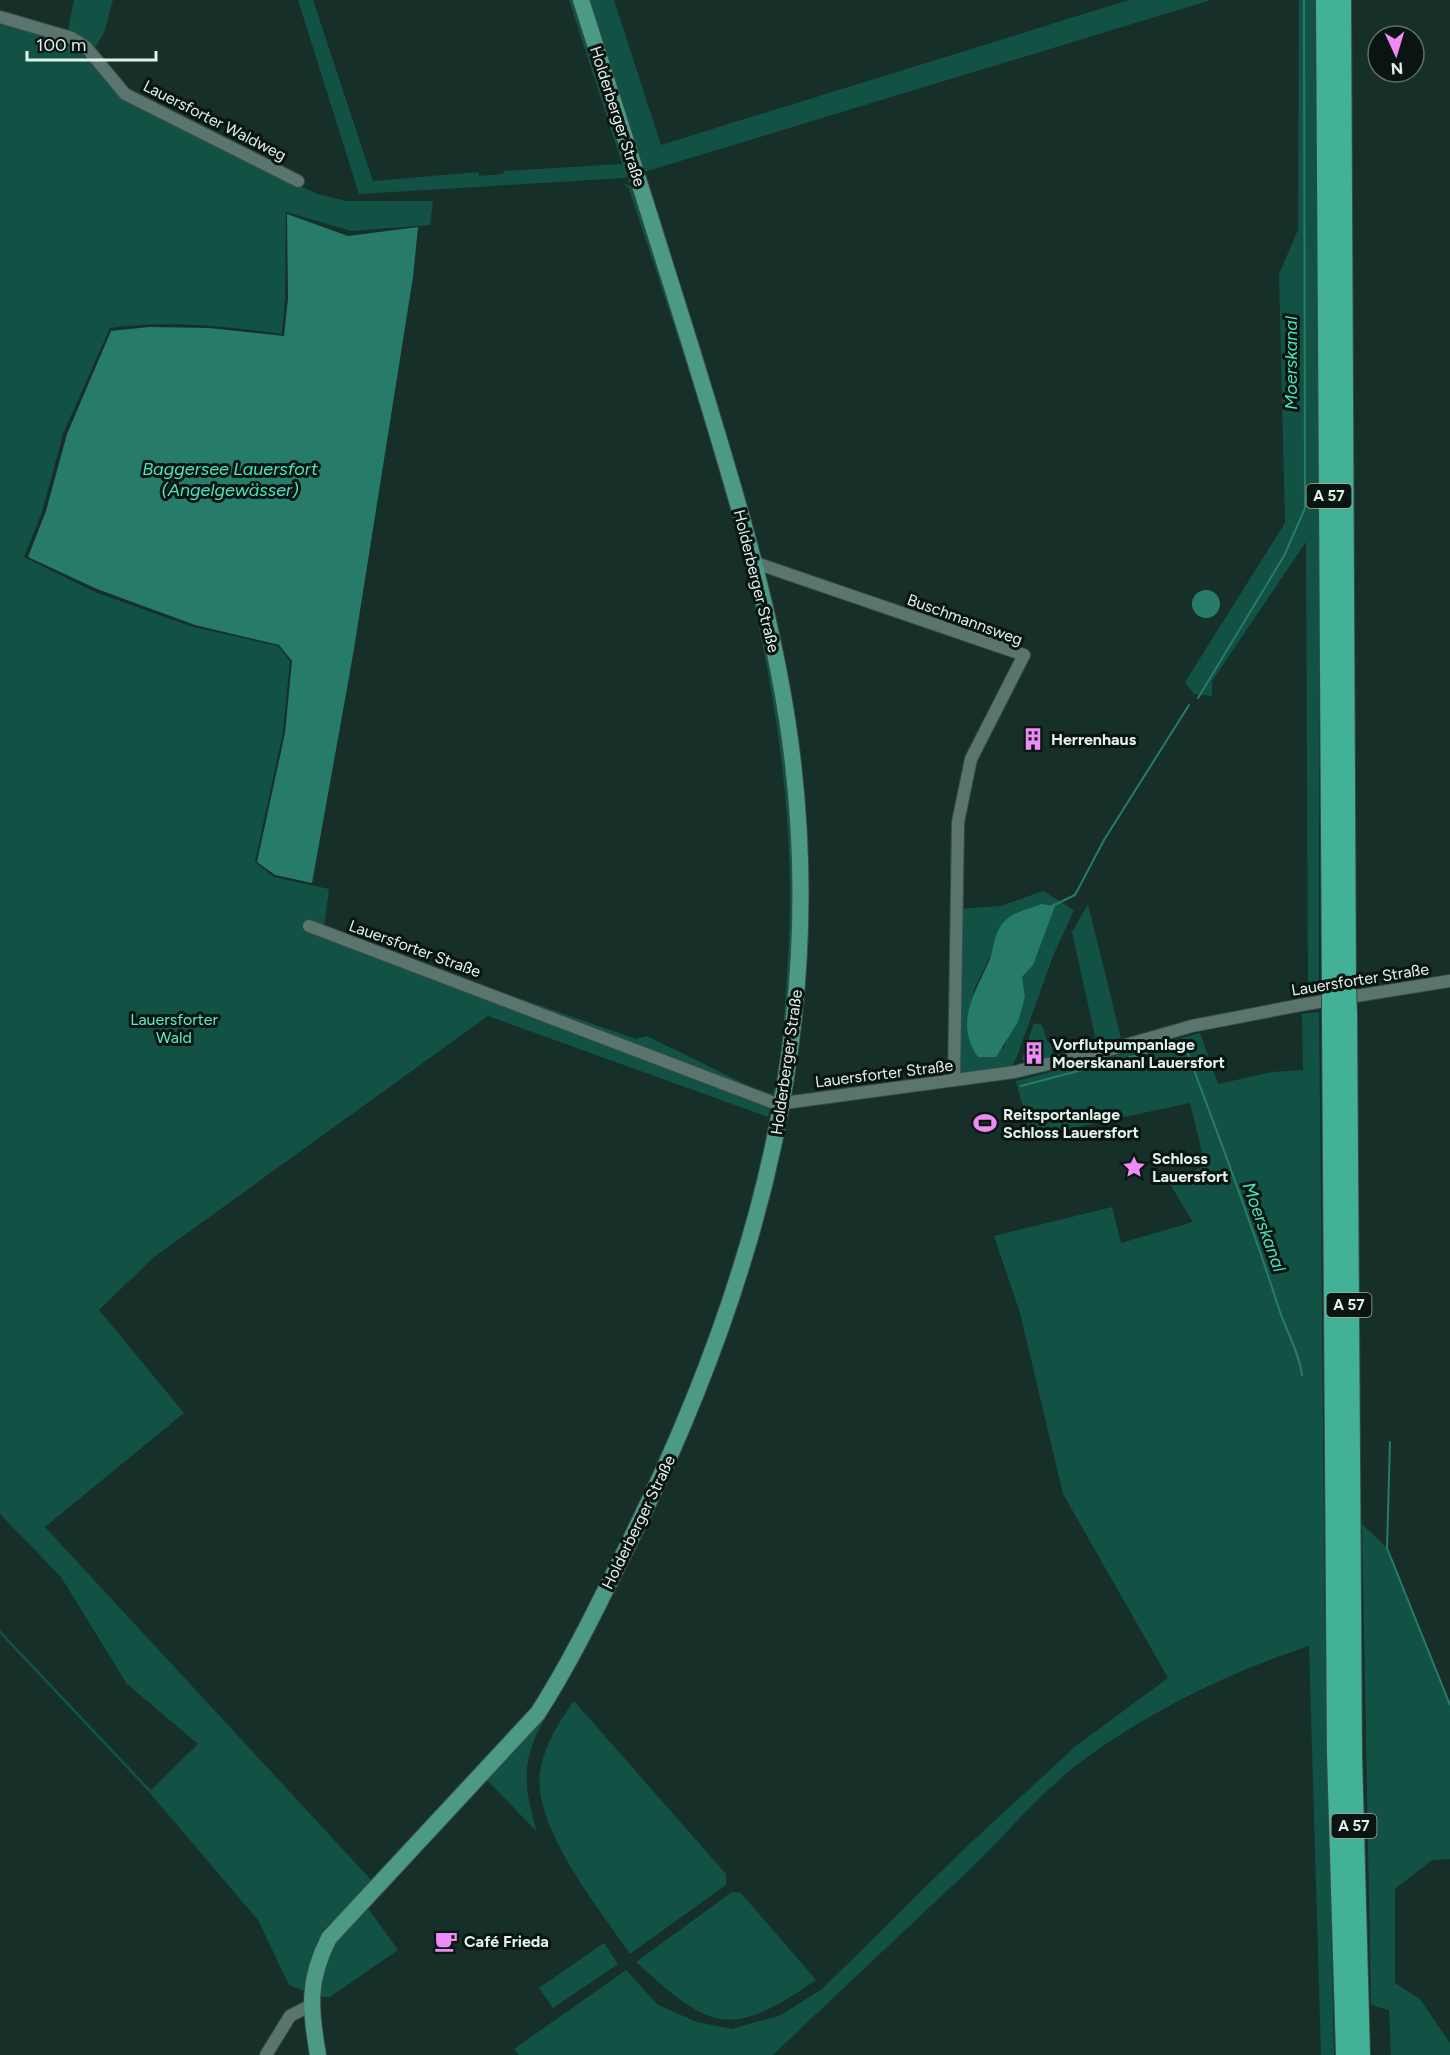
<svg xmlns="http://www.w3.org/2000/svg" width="1450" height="2055" viewBox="0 0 1450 2055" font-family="Figtree,sans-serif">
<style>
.green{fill:#125244;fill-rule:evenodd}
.water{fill:#267c68}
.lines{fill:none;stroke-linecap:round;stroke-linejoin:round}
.stream{stroke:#267c68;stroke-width:2}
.minor-casing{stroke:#374b46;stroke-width:14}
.major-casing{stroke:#374b46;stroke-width:18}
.highway-casing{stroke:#374b46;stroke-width:20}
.minor{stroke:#5a756d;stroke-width:12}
.major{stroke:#4c9986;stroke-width:16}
.highway{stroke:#43b196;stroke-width:18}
.highway-bridge-casing{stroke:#374b46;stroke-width:20;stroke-linecap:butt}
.highway-bridge{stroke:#43b196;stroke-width:18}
.labels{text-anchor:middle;stroke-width:6;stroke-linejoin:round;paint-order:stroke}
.shield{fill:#0a1512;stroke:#a1afab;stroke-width:1.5}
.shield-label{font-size:15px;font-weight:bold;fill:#e2f1ec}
.street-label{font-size:16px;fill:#e2f1ec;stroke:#0a1512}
.poi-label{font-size:16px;font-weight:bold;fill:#e2f1ec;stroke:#0a1512;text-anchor:start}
.park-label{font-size:16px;fill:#56f0cc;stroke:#0a1512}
.water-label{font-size:18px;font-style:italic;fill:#48e5c1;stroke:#0a1512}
</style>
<rect width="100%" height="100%" fill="#162f28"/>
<!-- green -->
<path class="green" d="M 74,0 L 113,0 L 104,33 L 93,50 L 68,30 Z
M 298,0 L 313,0 L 373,181 L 479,172 L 479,176 L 503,174 L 504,171 L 622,164 L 569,0 L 575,0 L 630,174 L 625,178 L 359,194 Z
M 586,0 L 614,0 L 661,145 L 1129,0 L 1211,0 L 641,173 Z
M 1299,0 L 1315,0 L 1319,541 L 1319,997 L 1308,999 L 1306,542 L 1212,681 L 1212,696 L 1194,694 L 1185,682 L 1285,523 L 1279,274 L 1298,230 Z
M 0,22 L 50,34 L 82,48 L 126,100 L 317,194 L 347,201 L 433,201 L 430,225 L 351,231 L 286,212 L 285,298 L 282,334 C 223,326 168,320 110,328 L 63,434 L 42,512 L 24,557 L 95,592 L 193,627 L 278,646 L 290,661 L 283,732 L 255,862 L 274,877 L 329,889 L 323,936 L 472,991 L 479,984 L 636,1039 L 647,1036 L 753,1088 L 773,1094 C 783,1055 784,1014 787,974 C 808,703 712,442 629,189 L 624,184 L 633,186 L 736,509 L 784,729 L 796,893 L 790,1018 L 776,1093 L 773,1095 L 768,1117 L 488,1016 L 154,1257 L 99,1310 L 184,1413 L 45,1527 L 373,1882 L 305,1991 L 289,1985 L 258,1920 L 149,1792 L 0,1634 L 0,1630 L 151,1790 L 198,1744 L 127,1684 L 61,1577 L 0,1514 Z
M 1043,891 L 1074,910 L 1053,956 L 1016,1059 L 1010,1069 L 963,1075 L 958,1073 L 959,909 L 1001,906 ZM 1041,904 C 1041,932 1042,955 1022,977 L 1025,997 L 1003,1049 L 973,992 L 1008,918 Z
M 1088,904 L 1121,1038 L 1097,1045 L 1072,932 Z
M 1319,1012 L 1325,1635 L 1334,2055 L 1321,2055 L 1309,1646 C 1230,1672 1154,1709 1086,1758 C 1041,1791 1005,1836 965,1874 C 901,1934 837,1994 773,2055 L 519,2055 L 514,2049 L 626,1970 L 658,2005 L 697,2022 L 732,2029 L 781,2015 L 822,1989 L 964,1849 L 1077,1745 L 1168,1678 L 1063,1494 L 1020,1313 L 994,1236 L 1112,1207 L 1121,1243 L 1193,1222 L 1170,1184 L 1205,1165 L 1190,1103 L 1031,1137 L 1016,1081 L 1200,1033 L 1218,1084 L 1272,1072 L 1303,1070 L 1302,1014 Z
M 1034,1023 L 1042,1025 L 1047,1041 L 1053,1046 L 1052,1057 L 1028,1065 L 1022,1059 Z
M 1362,1524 L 1387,1548 L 1450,1705 L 1450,1859 L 1432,1860 L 1395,1889 L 1395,1983 L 1420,1999 L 1450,2043 L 1450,2055 L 1391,2055 L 1389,2010 L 1371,2005 Z
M 574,1701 L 726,1874 L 726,1885 L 630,1954 C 600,1909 528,1823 541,1766 C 547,1741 559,1722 574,1701 Z
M 553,1704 C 523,1755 520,1775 537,1832 L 486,1779 Z
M 732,1892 L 741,1893 L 816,1980 C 729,2041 710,2029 636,1962 Z
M 365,1904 L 398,1950 L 330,1997 L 318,1997 C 314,1960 343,1931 365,1904 Z
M 604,1943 L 618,1964 L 553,2008 L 539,1988 Z"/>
<!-- water -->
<path class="water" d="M 287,214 L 348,236 L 418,227 L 413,277 L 353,655 L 312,883 L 275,875 L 257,862 L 285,733 L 292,661 L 279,645 L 195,625 L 97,589 L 28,557 L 46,511 L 67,434 L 111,331 L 149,327 L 209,328 L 284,336 L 288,299 Z
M1192 604a14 14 0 1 1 28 0a14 14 0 1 1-28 0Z
M 1041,904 L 1055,906 L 1033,965 L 1022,977 L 1025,997 L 1018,1022 L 996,1057 L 978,1057 C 954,1023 975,993 989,961 C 995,946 994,929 1007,919 C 1015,912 1032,908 1041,904 Z"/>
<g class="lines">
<!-- stream -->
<path class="stream" d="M 1198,698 L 1284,556 L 1305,508 L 1304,0
M 1050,907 L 1075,895 L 1104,840 L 1189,705
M 1021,1086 L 1184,1043 C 1216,1130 1250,1217 1278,1306 C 1285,1329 1299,1351 1302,1375
M 1390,1442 L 1387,1548 L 1450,1705"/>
<!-- minor casing -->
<g class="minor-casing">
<path id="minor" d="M 0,17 L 72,38 L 86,47 L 125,94 L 298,181
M 756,563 L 1024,655 L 971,759 L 958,822 L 954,1080
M 309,926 L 777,1104 L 1014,1072 L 1112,1049 L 1192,1026 L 1306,1004 L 1450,981
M 266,2055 L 290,2016 L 311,2005"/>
</g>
<!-- major casing -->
<g class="major-casing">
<path id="major" d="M 318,2055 C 310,2009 307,1981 329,1938 L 538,1713 C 572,1660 599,1603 627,1547 C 758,1283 833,1015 787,719 C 767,591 728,468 690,344 C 654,229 618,115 581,0"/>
</g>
<!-- highway casing -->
<g class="highway-casing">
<path id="highway" d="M 1325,0 L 1331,992
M 1342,0 L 1347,988
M 1348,1014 L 1353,1755 L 1361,2055
M 1331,1017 L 1336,1754 L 1345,2055"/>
</g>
<!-- minor -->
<use href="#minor" class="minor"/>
<!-- major -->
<use href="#major" class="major"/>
<!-- highway -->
<use href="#highway" class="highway"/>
<!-- highway-bridge casing -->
<g class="highway-bridge-casing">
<path id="highway-bridge" d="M 1347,988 L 1348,1014
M 1331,1017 L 1331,992"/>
</g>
<!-- highway-bridge -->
<use href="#highway-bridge" class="highway-bridge"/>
</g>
<!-- icons -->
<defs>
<g id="building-bare" transform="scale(1.8)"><path d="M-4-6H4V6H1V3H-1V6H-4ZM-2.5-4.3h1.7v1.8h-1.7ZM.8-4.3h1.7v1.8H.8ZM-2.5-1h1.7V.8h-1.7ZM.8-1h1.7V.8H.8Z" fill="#ef8bf7" stroke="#0a1512" stroke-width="2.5" paint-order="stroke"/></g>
<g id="stadium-bare" transform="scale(1.8)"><path d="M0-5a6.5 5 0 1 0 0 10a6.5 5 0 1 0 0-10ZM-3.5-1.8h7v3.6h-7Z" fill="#ef8bf7" stroke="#0a1512" stroke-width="2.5" paint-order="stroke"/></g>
<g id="sight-bare" transform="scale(1.8)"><path d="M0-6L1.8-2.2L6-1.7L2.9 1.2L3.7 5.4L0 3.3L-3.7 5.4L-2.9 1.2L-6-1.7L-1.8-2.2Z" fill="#ef8bf7" stroke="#0a1512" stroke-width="2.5" paint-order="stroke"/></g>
<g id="cafe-bare" transform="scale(1.8)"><path d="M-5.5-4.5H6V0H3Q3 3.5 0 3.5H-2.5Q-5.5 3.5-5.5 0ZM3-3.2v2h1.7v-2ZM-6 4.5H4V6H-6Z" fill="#ef8bf7" stroke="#0a1512" stroke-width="2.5" paint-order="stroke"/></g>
</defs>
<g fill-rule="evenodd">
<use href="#building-bare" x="1033" y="739"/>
<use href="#building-bare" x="1034" y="1053"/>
<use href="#stadium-bare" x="985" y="1123"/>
<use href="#sight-bare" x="1134" y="1167"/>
<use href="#cafe-bare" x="446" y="1941"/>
</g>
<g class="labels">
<!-- shield labels -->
<g class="shield">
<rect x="1306.5" y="484" width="45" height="24" rx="4.5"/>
<rect x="1326.5" y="1293" width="45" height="24" rx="4.5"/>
<rect x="1331.5" y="1814" width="45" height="24" rx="4.5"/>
</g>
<g class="shield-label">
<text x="1329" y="501">A 57</text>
<text x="1349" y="1310">A 57</text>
<text x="1354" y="1831">A 57</text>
</g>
<!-- street labels -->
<g class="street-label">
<text transform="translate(618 116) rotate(72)" y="6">Holderberger Straße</text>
<text transform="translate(215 120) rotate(27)" y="6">Lauersforter Waldweg</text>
<text transform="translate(757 581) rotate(76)" y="6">Holderberger Straße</text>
<text transform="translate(965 619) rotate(20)" y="6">Buschmannsweg</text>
<text transform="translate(415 948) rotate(20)" y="6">Lauersforter Straße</text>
<text transform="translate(1360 979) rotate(-9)" y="6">Lauersforter Straße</text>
<text transform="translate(786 1062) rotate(-82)" y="6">Holderberger Straße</text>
<text transform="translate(884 1073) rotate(-7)" y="6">Lauersforter Straße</text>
<text transform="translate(638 1522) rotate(-64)" y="6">Holderberger Straße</text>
</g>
<!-- poi labels -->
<g class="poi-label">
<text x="1051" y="745">Herrenhaus</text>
<text x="1052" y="1050">Vorflutpumpanlage<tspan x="1052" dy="18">Moerskananl Lauersfort</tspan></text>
<text x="1003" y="1120">Reitsportanlage<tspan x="1003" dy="18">Schloss Lauersfort</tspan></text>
<text x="1152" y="1164">Schloss<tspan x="1152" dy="18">Lauersfort</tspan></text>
<text x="464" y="1947">Café Frieda</text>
</g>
<!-- park labels -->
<g class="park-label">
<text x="174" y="1025">Lauersforter<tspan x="174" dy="18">Wald</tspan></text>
</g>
<!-- water labels -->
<g class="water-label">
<text transform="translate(1291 363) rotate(-90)" y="6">Moerskanal</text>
<text x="230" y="475">Baggersee Lauersfort<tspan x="230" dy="21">(Angelgewässer)</tspan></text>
<text transform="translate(1264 1227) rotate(70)" y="6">Moerskanal</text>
</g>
</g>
<!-- north arrow -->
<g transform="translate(1396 54) rotate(176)"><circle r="28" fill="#0a1512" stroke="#606d69" stroke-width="1.5"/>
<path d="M0-4.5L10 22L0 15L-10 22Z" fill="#ef8bf7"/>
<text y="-9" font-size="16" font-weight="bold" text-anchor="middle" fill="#e2f1ec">N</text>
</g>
<!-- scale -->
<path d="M27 51v9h129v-9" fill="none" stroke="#e2f1ec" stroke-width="3"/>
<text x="36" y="51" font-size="18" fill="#e2f1ec" stroke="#0a1512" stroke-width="4.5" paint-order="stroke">100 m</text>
</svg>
